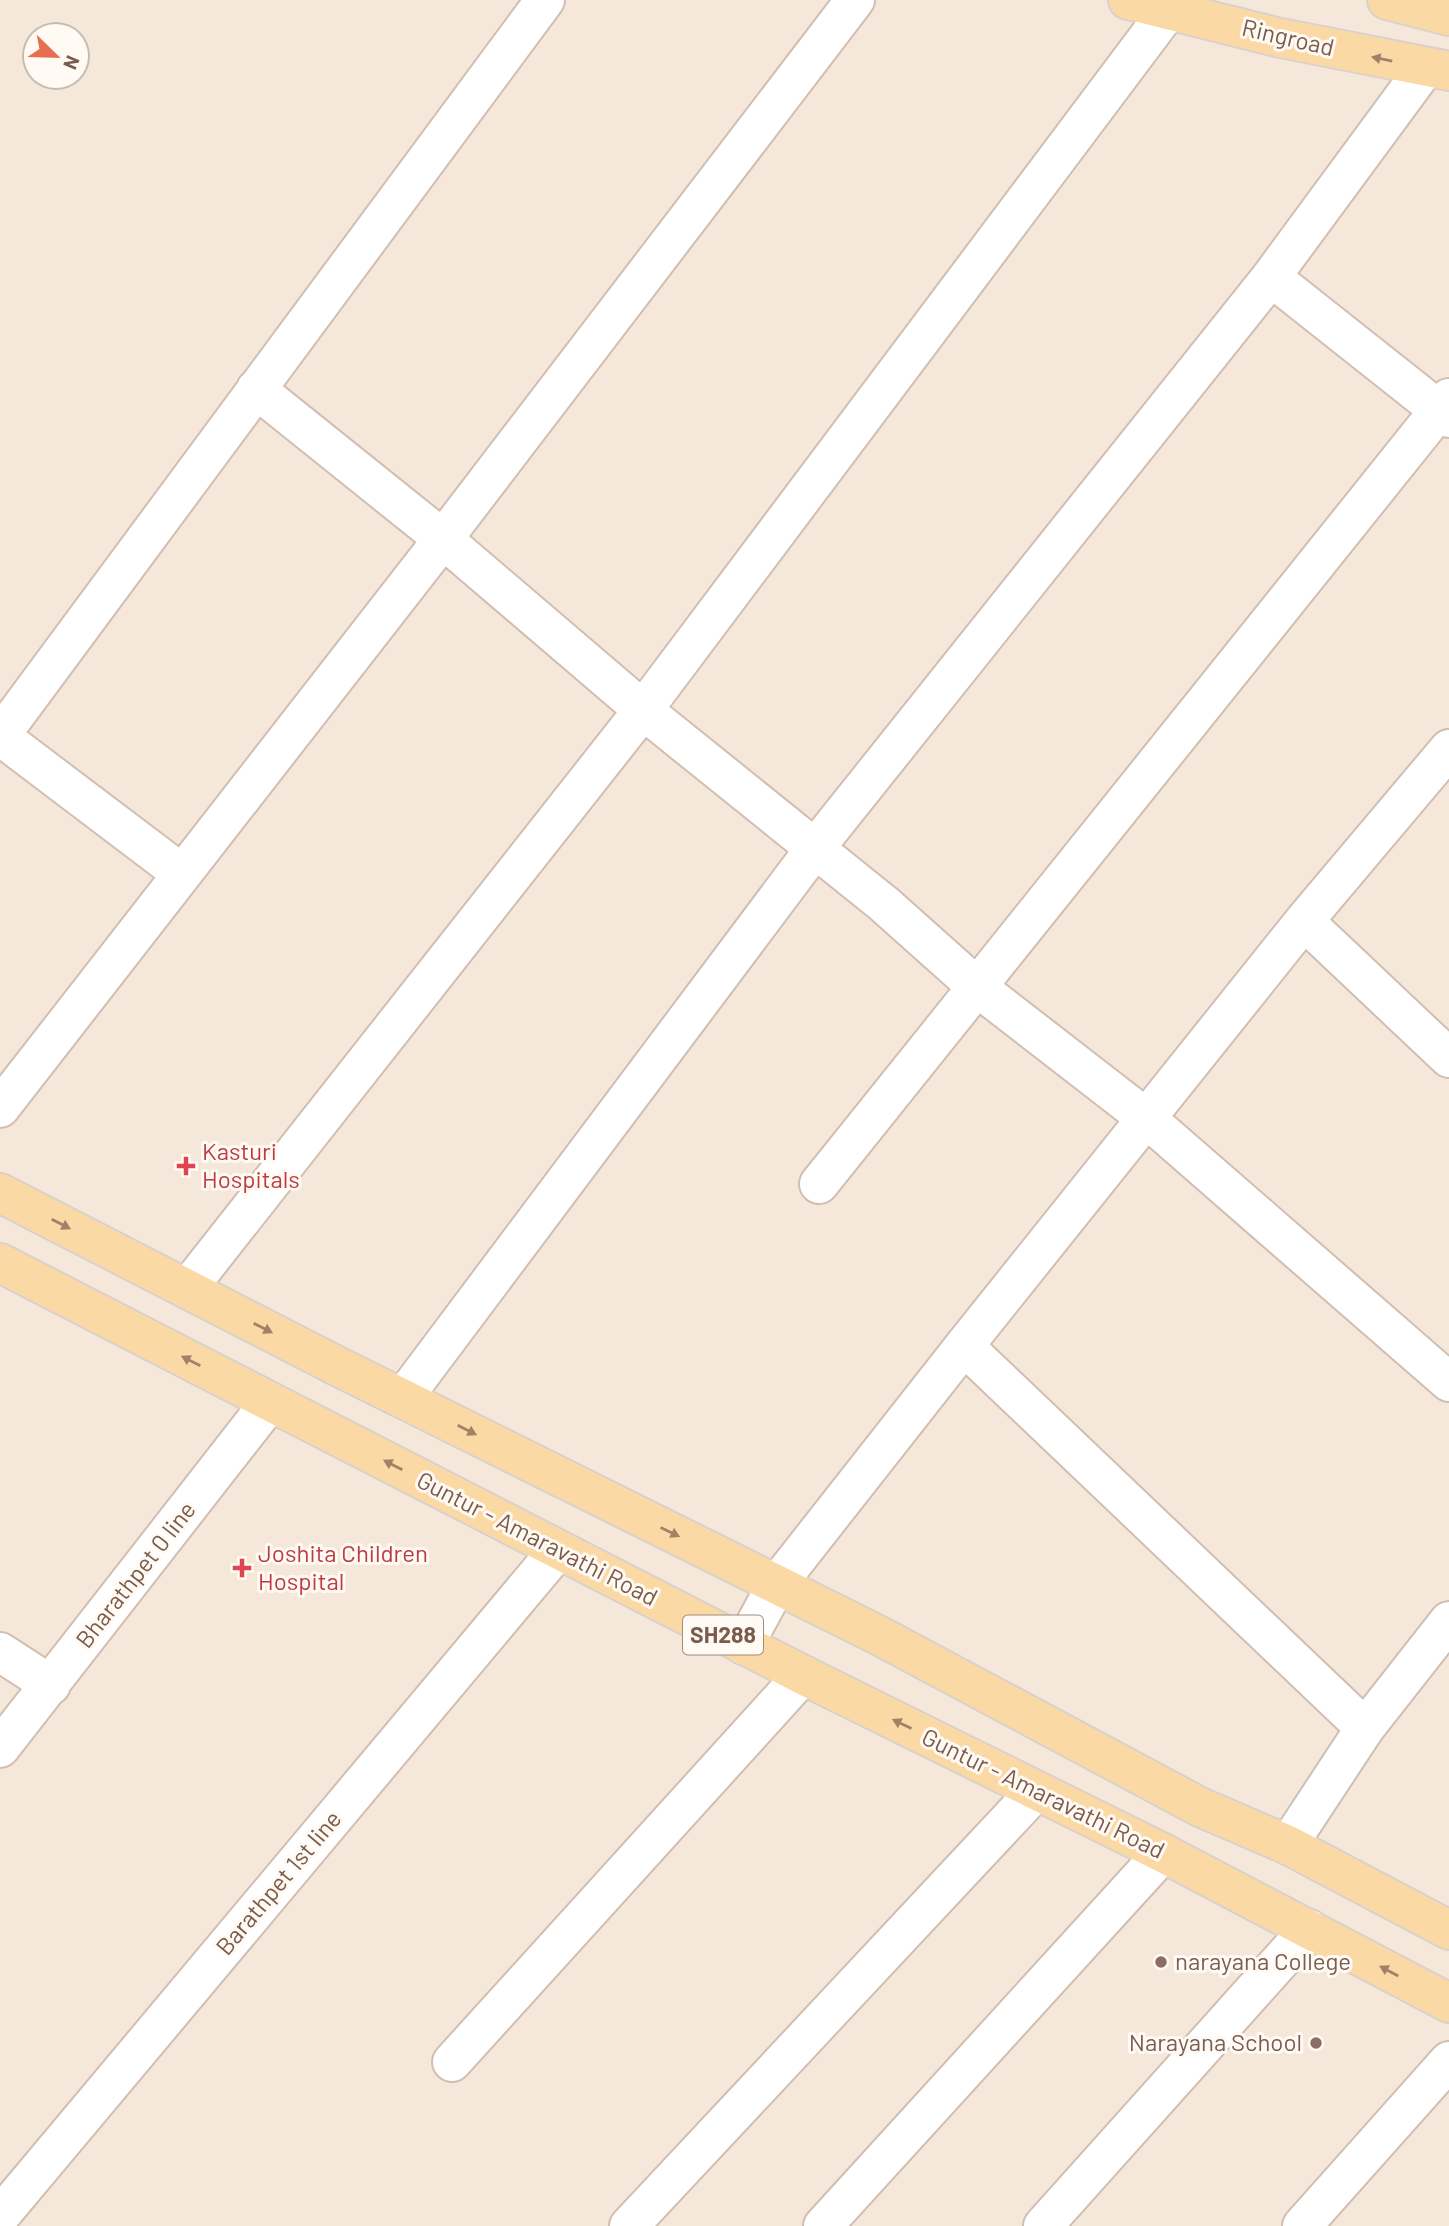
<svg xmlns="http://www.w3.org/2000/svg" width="1449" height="2226" viewBox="0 0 1449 2226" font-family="Barlow,sans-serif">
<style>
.residential{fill:#f5e8da;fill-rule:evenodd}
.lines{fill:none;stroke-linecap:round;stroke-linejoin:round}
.street-casing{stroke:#d1beb0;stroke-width:42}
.primary-casing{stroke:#dad1cd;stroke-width:42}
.street{stroke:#fff;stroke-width:38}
.primary{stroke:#fbd9a5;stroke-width:38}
.oneway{fill:#a18267}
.health-dot{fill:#e0444e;stroke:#fffaf3;stroke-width:2.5}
.education-dot{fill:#8d6e63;stroke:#fffaf3;stroke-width:2.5}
.labels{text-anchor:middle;stroke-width:6;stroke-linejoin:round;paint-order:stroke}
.shield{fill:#fffaf3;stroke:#a28b7f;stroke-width:2}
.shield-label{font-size:23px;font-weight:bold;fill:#7a5c4d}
.street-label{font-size:24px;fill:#7a5c4d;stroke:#fffaf3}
.health-label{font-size:24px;fill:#be3a42;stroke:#fffaf3;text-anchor:start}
.education-label{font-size:24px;fill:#785e54;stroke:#fffaf3;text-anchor:start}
</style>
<rect width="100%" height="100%" fill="#fdf6ec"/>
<!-- residential -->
<path class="residential" d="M 0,0 L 1449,0 L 1449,2226 L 0,2226 ZM 35,35 L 77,35 L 77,77 L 35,77 Z"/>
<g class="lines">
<!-- street casing -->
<g class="street-casing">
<path id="street" d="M 1271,277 L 1449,418
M 256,389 L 443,539 L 643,710 L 884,904 L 977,987 L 1146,1118 L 1449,1382
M 0,736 L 545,0
M 0,736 L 181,873
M 1304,921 L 1449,1058
M 0,1108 L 443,539 L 855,0
M 819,1184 L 1449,398
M 187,1289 L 643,710 L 1170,8
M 964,1346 L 1365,1728
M 403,1398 L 816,847 L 1271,277 L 1425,68
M 744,1645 L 777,1584 L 964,1346 L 1304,921 L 1449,749
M 0,1652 L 51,1685
M 0,1748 L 270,1402
M 1288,1845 L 1365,1728 L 1449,1621
M 452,2062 L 803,1675
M 0,2216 L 558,1550
M 629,2226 L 1036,1791
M 823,2226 L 1163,1853
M 1043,2226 L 1309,1929
M 1302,2226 L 1449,2061"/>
</g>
<!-- primary casing -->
<g class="primary-casing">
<path id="primary" d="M 1128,0 L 1276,37 L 1449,71
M 1387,0 L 1449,16
M 0,1193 L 337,1366 L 880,1636 L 1200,1807 L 1288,1845 L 1449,1930
M 0,1263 L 803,1675 L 1163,1853 L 1449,2003"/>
</g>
<!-- street -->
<use href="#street" class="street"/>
<!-- primary -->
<use href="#primary" class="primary"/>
</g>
<!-- one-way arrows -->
<defs><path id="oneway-solid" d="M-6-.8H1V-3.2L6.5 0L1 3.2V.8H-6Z" transform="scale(1.75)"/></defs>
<g class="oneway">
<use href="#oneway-solid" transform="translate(1382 59) rotate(-168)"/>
<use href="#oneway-solid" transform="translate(61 1224) rotate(27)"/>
<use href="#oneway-solid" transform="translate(263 1328) rotate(27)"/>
<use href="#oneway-solid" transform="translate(191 1361) rotate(-153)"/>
<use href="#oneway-solid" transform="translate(467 1430) rotate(27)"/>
<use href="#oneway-solid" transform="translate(393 1465) rotate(-153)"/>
<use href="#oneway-solid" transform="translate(670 1532) rotate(26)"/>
<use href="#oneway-solid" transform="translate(902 1724) rotate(-154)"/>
<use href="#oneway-solid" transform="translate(1389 1971) rotate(-152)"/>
</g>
<!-- markers -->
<g class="health-dot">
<path d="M182.5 1155.5h7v7h7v7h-7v7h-7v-7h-7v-7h7z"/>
<path d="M238.5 1557.5h7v7h7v7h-7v7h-7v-7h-7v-7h7z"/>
</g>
<g class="education-dot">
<circle cx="1161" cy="1962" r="7"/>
<circle cx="1316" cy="2043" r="7"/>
</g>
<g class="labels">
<!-- shield labels -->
<rect class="shield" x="683" y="1615.5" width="80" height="39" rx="5"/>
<g class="shield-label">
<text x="723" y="1643">SH288</text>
</g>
<!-- street labels -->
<g class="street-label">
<text transform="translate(1288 38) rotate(13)" y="8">Ringroad</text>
<text transform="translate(537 1539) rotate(27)" y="8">Guntur - Amaravathi Road</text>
<text transform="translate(136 1575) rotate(-52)" y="8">Bharathpet 0 line</text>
<text transform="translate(1043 1794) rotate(26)" y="8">Guntur - Amaravathi Road</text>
<text transform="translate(279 1883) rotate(-50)" y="8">Barathpet 1st line</text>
</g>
<!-- health labels -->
<g class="health-label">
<text x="202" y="1160">Kasturi<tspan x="202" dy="28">Hospitals</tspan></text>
<text x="258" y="1562">Joshita Children<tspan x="258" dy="28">Hospital</tspan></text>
</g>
<!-- education labels -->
<g class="education-label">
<text x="1175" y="1970">narayana College</text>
<text x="1302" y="2051" text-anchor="end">Narayana School</text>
</g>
</g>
<!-- north arrow -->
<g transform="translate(56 56) rotate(113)"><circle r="33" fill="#fffaf3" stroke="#cabbb1" stroke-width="2"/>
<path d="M0-5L12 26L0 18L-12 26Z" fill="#e76f51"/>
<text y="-10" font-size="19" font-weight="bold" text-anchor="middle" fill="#7a5c4d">N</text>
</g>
</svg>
